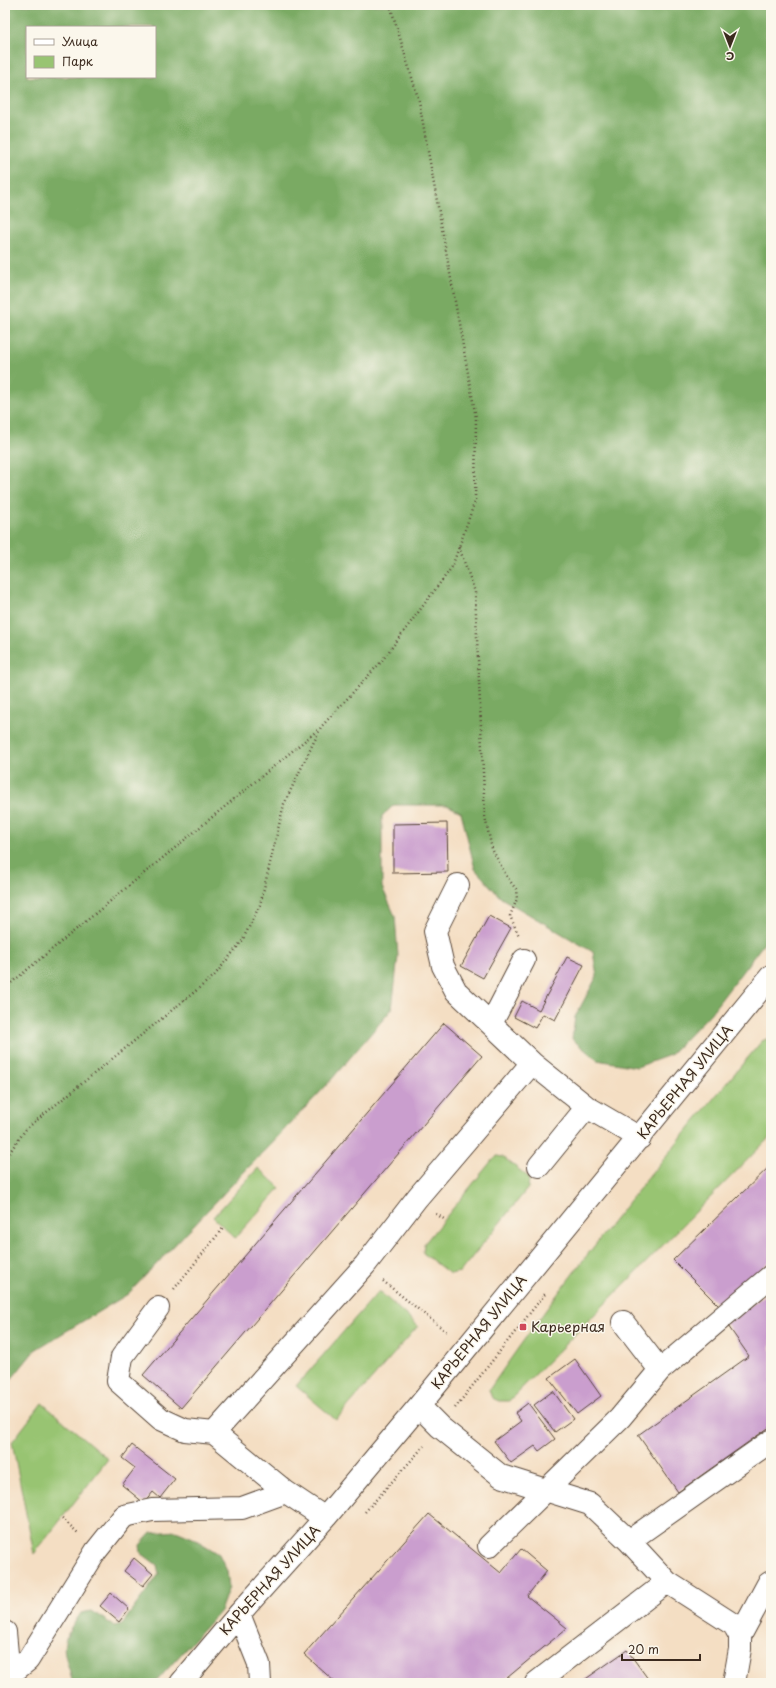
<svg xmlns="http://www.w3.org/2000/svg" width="776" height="1688" viewBox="0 0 776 1688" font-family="'Playpen Sans',sans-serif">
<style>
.green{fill:#98c472;stroke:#6a7748}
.forest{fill:#7aaa64;stroke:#5a6a41;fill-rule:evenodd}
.building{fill:#ca9ece}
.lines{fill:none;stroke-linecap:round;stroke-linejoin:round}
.minor-casing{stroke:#574537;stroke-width:24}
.path{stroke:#574537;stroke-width:2.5;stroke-dasharray:1 3;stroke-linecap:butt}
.minor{stroke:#fff;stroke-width:22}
.poi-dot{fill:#d1495b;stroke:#fbf7ec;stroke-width:1.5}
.labels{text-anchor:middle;stroke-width:3;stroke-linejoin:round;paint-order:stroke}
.street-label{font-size:14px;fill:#3b2a1e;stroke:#fbf7ec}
.poi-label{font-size:14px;fill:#3b2a1e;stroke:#fbf7ec;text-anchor:start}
</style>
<rect width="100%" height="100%" fill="#fbf7ec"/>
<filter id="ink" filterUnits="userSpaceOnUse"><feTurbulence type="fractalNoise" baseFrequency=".025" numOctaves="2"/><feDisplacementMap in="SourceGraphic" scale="8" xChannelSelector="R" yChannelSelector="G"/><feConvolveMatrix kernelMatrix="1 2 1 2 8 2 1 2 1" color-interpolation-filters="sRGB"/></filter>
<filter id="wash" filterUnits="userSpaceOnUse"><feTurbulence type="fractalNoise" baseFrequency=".012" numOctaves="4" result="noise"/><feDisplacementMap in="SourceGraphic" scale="16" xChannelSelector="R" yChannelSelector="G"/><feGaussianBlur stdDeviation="0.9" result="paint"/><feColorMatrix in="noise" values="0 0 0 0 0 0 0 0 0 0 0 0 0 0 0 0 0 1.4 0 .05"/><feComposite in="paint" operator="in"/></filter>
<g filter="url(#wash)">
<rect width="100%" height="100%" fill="#f4dec3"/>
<!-- green -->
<path class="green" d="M 771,1037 L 771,1136 L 509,1401 L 499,1401 L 492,1398 L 489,1390 C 572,1268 667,1153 762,1041 Z
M 497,1156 L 503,1157 L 527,1176 L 529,1180 L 528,1188 L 460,1272 L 450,1274 L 423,1253 L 424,1244 L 493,1159 Z
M 258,1168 L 280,1188 L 235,1238 L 213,1217 Z
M 379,1291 L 418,1326 L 336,1420 L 296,1386 Z
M 42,1403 L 108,1459 L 34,1554 L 12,1442 Z"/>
<!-- forest -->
<path class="forest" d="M 5,5 L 771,5 L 771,934 L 710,1014 L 670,1055 L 637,1067 L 597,1060 L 572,1039 L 575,1017 L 597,976 L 593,952 L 501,898 L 475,869 L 461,812 L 447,805 L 394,805 L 382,816 L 382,887 L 395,916 L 398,956 L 392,1009 L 325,1087 L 128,1294 L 35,1350 L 5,1387 ZM 27,27 L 155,27 L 155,77 L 27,77 Z
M 176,1531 L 193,1538 L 219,1554 L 227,1571 L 229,1587 L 220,1611 L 155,1683 L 73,1683 C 63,1645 57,1648 81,1613 L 92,1611 L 114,1626 L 122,1624 L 159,1574 L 157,1565 L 141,1553 L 140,1545 L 151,1533 Z"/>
<g id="blocks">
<!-- building -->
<path class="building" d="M 447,823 L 448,872 L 393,873 L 393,824 Z
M 489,916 L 511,928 L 483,978 L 461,966 Z
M 567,957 L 584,965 L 555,1020 L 543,1014 L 535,1028 L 514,1017 L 522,1001 L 539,1010 Z
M 444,1023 L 482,1056 L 181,1408 L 143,1375 Z
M 771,1165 L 771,1260 L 721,1308 L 673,1260 Z
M 771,1291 L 771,1426 L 678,1492 L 638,1435 L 749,1356 L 726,1323 Z
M 575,1359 L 601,1396 L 577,1414 L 549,1378 Z
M 553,1391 L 573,1419 L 555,1432 L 534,1405 Z
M 528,1403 L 555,1439 L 539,1451 L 535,1446 L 511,1463 L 494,1441 L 521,1421 L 515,1413 Z
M 132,1445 L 175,1479 L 160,1498 L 153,1492 L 144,1503 L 122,1485 L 135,1468 L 122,1458 Z
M 429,1514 L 501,1573 L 521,1549 L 547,1571 L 527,1596 L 567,1628 L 501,1683 L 336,1683 L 304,1654 Z
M 134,1558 L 153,1574 L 143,1586 L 124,1571 Z
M 111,1593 L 129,1609 L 119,1622 L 100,1606 Z
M 627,1650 L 651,1683 L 580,1683 Z"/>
</g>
</g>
<g filter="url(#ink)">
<use href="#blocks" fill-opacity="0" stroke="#574537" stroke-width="1"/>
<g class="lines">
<!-- minor casing -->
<g class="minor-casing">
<path id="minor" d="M 458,885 L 435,931 L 443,966 L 456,991 L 532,1063
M 491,1024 L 524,960
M 539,1166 L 587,1107
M 158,1308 L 122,1357 L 118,1381 L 161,1419 L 185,1430 L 214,1433
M 623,1322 L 660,1370
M 419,1406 L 440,1427 L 501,1476 L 590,1504 L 629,1541 L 667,1582 L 734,1625 L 740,1636
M 286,1492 L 214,1433 L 365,1265 L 417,1198 L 532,1063 L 587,1107 L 640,1138
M 629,1541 L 771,1441
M 489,1546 L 620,1418 L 660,1370 L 771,1276
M 239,1614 L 259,1664 L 260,1683
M 5,1632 L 9,1675 L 28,1660 L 96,1551 L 124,1516 L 152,1510 L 242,1508 L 286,1492 L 325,1518
M 181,1683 L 239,1614 L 325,1518 L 419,1406 L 771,976
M 536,1683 L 667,1582
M 734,1683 L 740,1649 L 740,1636 L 768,1584 L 771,1582"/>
</g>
<!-- path -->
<path class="path" d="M 459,547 L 475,592 L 485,817 L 492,849 L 507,877 L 516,889 L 517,899 L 510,916 L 519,936
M 5,988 L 319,729
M 5,1164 L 7,1156 L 26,1129 L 214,976 L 242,941 L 260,905 L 284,804 L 321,727 L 381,662 L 452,567 L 475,501 L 476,418 L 419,101 L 390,5
M 436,1214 L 444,1219
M 383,1281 L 448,1333
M 174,1289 L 224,1227
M 455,1408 L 545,1294
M 365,1512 L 424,1446
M 62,1518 L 79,1534"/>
<!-- minor -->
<use href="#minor" class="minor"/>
</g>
</g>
<!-- markers -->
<rect class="poi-dot" x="519" y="1323" width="8" height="8" rx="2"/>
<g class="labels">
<!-- street labels -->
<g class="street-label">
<text transform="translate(685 1082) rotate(-51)" y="5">КАРЬЕРНАЯ УЛИЦА</text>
<text transform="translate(479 1332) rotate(-51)" y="5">КАРЬЕРНАЯ УЛИЦА</text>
<text transform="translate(270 1580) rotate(-48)" y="5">КАРЬЕРНАЯ УЛИЦА</text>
</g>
<!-- poi labels -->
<g class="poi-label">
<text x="531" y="1332">Карьерная</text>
</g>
</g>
<!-- margin -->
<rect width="776" height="1688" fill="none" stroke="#fbf7ec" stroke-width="20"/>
<!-- legend -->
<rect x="26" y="26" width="130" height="52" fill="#fbf7ec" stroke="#aea59a"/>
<rect x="34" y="39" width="20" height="6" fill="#ffffff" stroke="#aea59a"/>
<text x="62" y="46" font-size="12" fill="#3b2a1e">Улица</text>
<rect x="34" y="56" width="20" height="12" fill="#98c472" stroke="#aea59a"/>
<text x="62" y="66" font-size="12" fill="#3b2a1e">Парк</text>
<!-- north arrow -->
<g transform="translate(730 46) rotate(180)" stroke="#fbf7ec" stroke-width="3" paint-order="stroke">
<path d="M0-3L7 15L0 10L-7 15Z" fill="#3b2a1e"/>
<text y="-6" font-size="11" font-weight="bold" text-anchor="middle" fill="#3b2a1e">С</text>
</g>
<!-- scale -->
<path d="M622 1654v6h78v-6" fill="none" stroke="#3b2a1e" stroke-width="2"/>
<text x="628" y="1654" font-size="12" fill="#3b2a1e" stroke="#fbf7ec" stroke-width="3" paint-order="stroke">20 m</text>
</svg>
